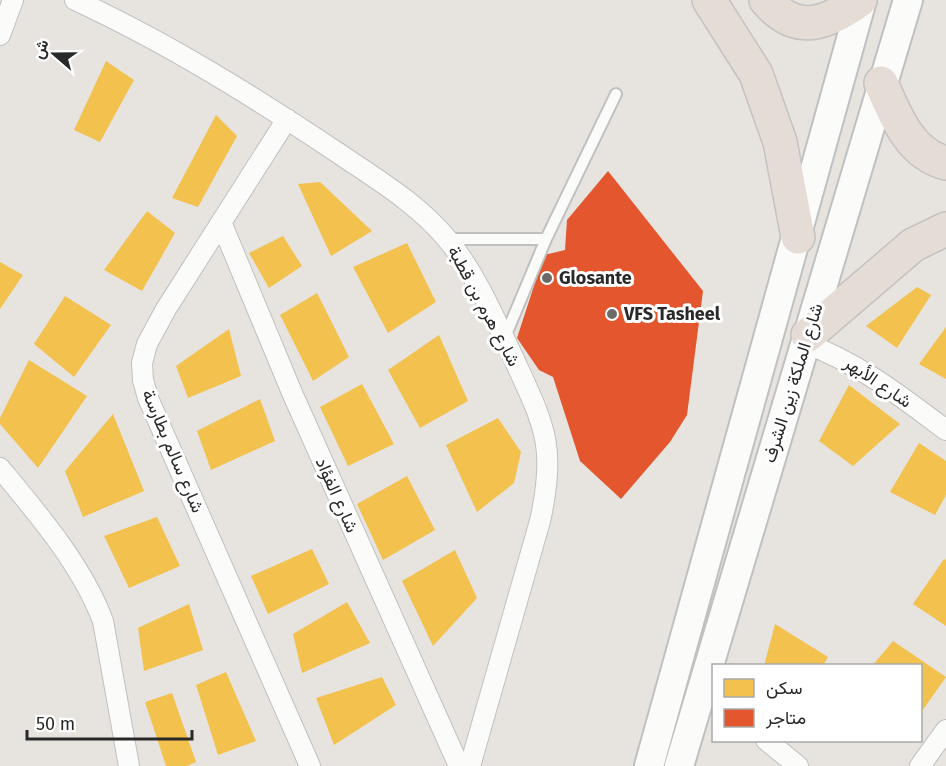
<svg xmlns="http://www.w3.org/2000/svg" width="946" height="766" viewBox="0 0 946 766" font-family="'Fira Sans',Vazirmatn,sans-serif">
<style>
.homes{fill:#f2c14e}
.shops{fill:#e4572e}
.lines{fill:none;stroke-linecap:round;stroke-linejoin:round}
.lane-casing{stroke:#c1c0c0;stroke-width:14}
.street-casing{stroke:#c1c0c0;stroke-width:22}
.secondary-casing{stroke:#c1c0c0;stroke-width:32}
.highway-casing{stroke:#c3c3c1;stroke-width:36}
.lane{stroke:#fbfbfa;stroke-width:10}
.street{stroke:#fbfbfa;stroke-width:20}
.secondary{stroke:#fbfbfa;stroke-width:28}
.highway{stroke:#e6dcd6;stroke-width:33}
.poi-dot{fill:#6c6a69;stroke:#fff;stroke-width:2}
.labels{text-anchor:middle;stroke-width:6;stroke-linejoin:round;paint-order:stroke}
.poi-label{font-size:18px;font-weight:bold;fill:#292929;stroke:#fff;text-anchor:start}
.street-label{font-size:18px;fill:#292929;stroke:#fff}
</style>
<rect width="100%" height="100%" fill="#e7e4e0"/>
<!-- homes -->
<path class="homes" d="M 106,61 L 134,80 L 100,142 L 74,130 Z
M 216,115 L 237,136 L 198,207 L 172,198 Z
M 320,182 L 372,231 L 331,256 L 298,184 Z
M 147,211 L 175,233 L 142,291 L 104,270 Z
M 283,236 L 302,266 L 269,288 L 249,253 Z
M 407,243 L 436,302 L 388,333 L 353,267 Z
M 0,262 L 23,275 L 0,309 Z
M 917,287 L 931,295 L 897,348 L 866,326 Z
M 317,293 L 349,357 L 313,381 L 280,315 Z
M 65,296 L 111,325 L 74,377 L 34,344 Z
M 946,327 L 946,379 L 919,364 Z
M 229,329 L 241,376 L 188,398 L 176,366 Z
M 439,335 L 468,401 L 420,428 L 388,370 Z
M 29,360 L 87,396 L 38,468 L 0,424 L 0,418 Z
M 362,384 L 394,444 L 348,466 L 320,407 Z
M 849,385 L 900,424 L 853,466 L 819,441 Z
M 260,399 L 275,441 L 211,470 L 197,431 Z
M 113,414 L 144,491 L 83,517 L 65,471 Z
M 498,418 L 521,452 L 514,483 L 477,512 L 446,445 Z
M 919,443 L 946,461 L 946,495 L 935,515 L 890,492 Z
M 407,476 L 435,530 L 383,560 L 357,504 Z
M 157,517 L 180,566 L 129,588 L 104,536 Z
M 312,549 L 329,584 L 268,614 L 251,576 Z
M 455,550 L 477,598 L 433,646 L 402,581 Z
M 944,559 L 946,560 L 946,626 L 913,604 Z
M 347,602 L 370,643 L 302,673 L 293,634 Z
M 189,604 L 203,650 L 144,671 L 138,628 Z
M 775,624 L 828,657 L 823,666 L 766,666 L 765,662 Z
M 893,641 L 946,677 L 920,714 L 920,666 L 872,666 Z
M 226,672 L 256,741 L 218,755 L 196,685 Z
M 382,677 L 396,705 L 334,745 L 316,698 Z
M 172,693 L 196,762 L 187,766 L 166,766 L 145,702 Z"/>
<!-- shops -->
<path class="shops" d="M 608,171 L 703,291 L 687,415 L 670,442 L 621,499 L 580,461 L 553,377 L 539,370 L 517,338 L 544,255 L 565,250 L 567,220 Z"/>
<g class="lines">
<!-- lane casing -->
<g class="lane-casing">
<path id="lane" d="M 448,239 L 546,239
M 505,337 L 546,239 L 616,94"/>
</g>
<!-- street casing -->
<g class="street-casing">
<path id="street" d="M 75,0 C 168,43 256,98 341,155 C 378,180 418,204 447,239 C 475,272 494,317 513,357 C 544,425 557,445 540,521 L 470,766
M 0,35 L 13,0
M 287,119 L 166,309 L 147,344 L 142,363 L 143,380 L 148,398 L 310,766
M 221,222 L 293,395 L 459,766
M 805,343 C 860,364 899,395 946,430
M 0,468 C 38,514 82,565 103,621 L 129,766
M 766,740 L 798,766
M 920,766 L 946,730"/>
</g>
<!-- secondary casing -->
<g class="secondary-casing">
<path id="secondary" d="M 649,766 L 862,0
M 679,766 L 908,0"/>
</g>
<!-- highway casing -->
<g class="highway-casing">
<path id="highway" d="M 709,0 L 756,74 L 780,142 L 798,237
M 766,0 C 796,36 827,24 860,0
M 881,83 C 895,114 909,154 946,163
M 808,335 L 913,245 L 946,229"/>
</g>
<!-- lane -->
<use href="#lane" class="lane"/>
<!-- street -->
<use href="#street" class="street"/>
<!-- secondary -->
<use href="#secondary" class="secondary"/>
<!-- highway -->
<use href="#highway" class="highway"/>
</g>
<!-- markers -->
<g class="poi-dot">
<circle cx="547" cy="278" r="6"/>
<circle cx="612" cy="314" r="6"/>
</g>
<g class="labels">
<!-- poi labels -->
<g class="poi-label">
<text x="559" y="284">Glosante</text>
<text x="624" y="320">VFS Tasheel</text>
</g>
<!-- street labels -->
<g class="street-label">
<text transform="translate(484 306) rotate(62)" y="6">شارع هرم بن قطبة</text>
<text transform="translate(878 382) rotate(34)" y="6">شارع الأبهر</text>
<text transform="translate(793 383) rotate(-73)" y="6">شارع الملكة زين الشرف</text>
<text transform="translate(173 451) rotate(67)" y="6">شارع سالم بطارسة</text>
<text transform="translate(337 495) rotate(66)" y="6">شارع الفؤاد</text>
</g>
</g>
<!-- legend -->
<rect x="712" y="664" width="210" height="78" fill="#ffffff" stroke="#a9a9a9" stroke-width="1.5"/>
<rect x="724" y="679" width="30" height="18" fill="#f2c14e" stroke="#a9a9a9" stroke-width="1.5"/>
<text x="766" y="694" font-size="18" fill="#292929">سكن</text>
<rect x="724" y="709" width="30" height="18" fill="#e4572e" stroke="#a9a9a9" stroke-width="1.5"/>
<text x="766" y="724" font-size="18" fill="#292929">متاجر</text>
<!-- north arrow -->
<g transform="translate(54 54) rotate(290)" stroke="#ffffff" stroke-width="4.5" paint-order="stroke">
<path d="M0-4.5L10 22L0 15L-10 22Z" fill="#292929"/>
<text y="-9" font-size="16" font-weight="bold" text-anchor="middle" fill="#292929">ش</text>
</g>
<!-- scale -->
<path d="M27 730v9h165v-9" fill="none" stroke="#292929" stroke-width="3"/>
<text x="36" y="730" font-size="18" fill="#292929" stroke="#ffffff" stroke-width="4.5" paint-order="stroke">50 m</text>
</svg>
